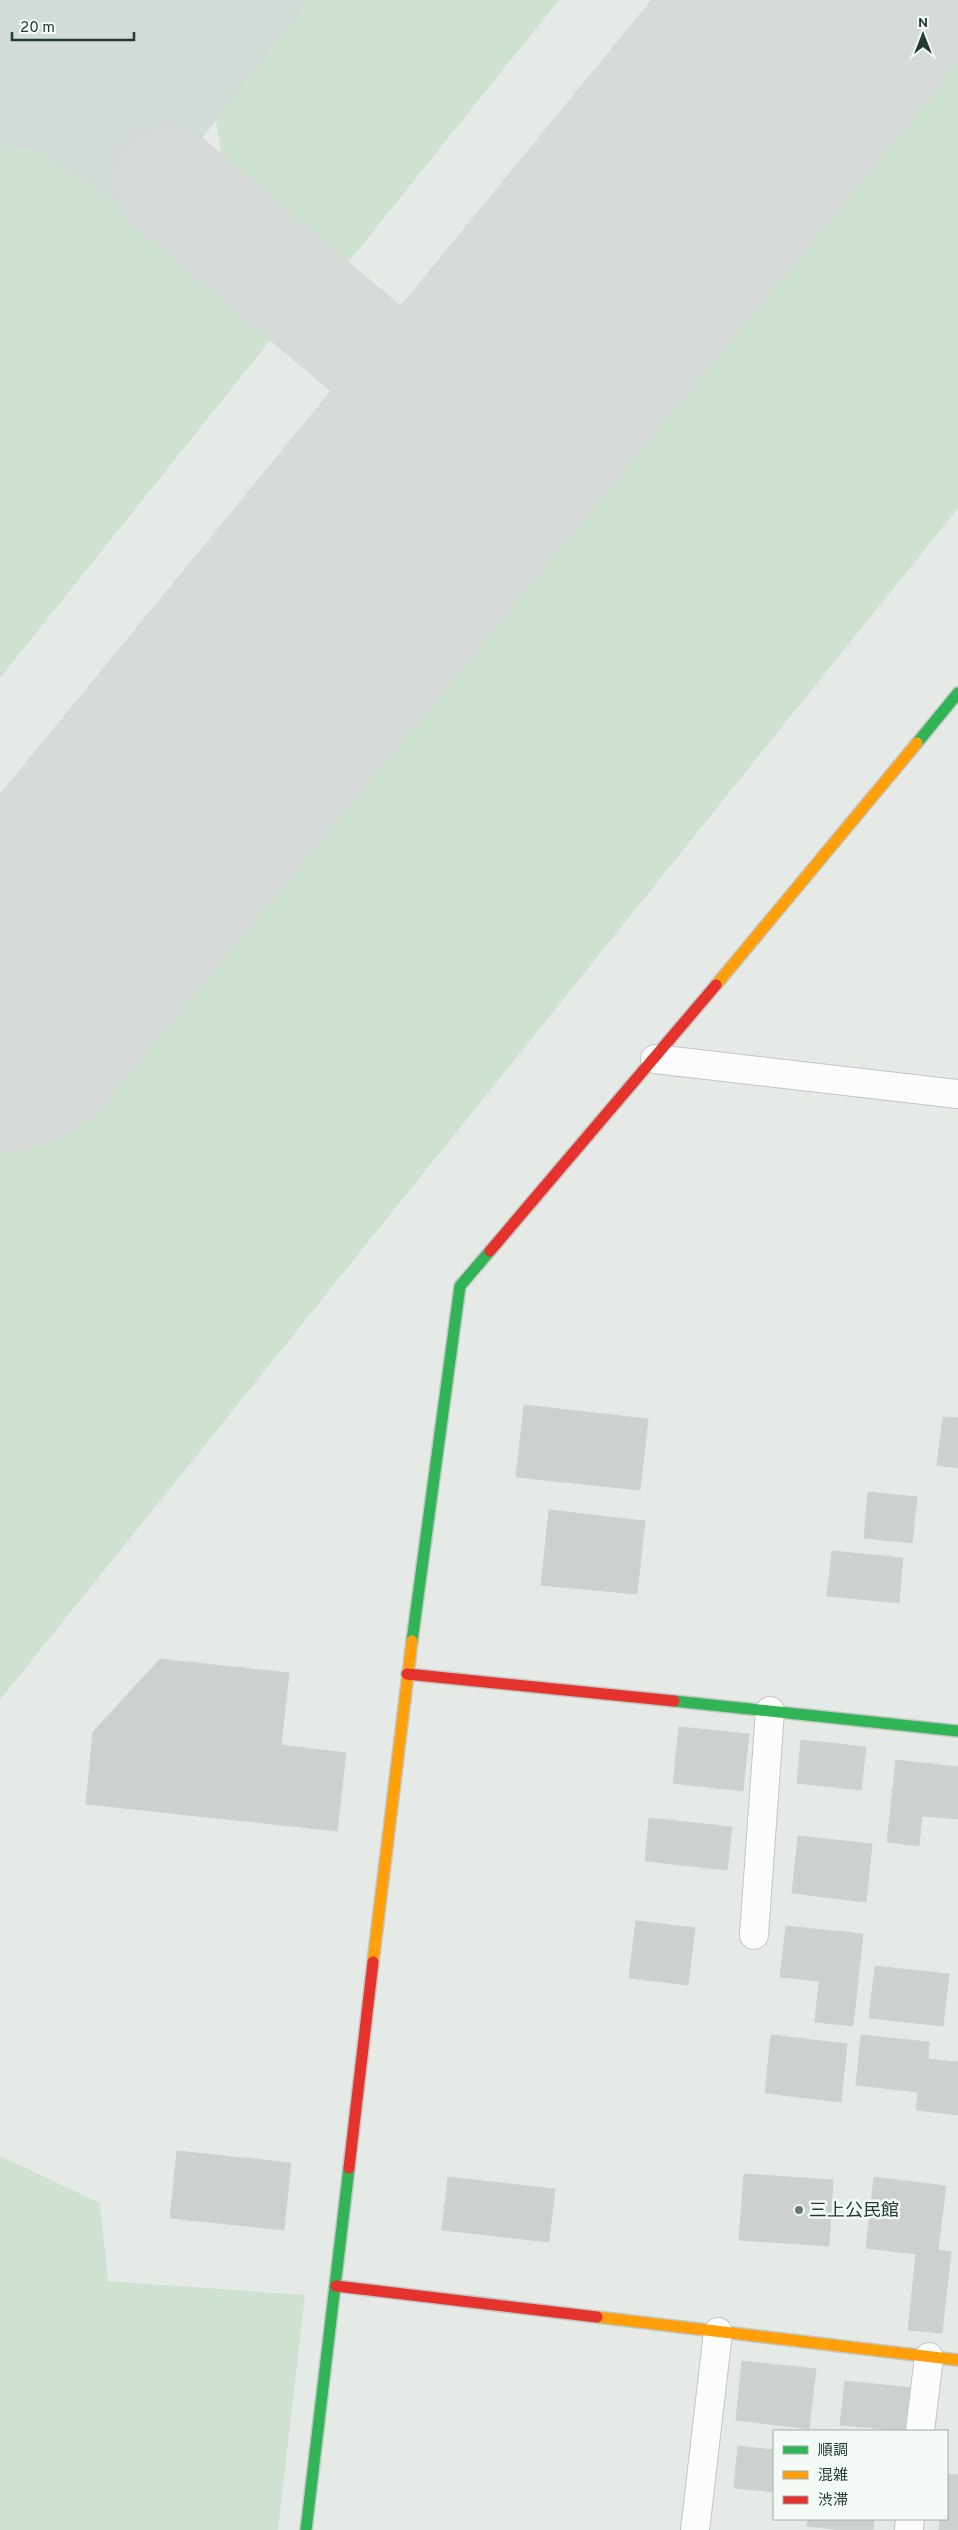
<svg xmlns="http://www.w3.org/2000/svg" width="958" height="2530" viewBox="0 0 958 2530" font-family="Overpass,'Noto Sans JP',sans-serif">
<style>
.built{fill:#d3dbd6}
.green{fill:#cfe2d2}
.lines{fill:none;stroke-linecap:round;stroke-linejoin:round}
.taxiway{stroke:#d6dad8;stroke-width:111}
.runway{stroke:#d6dad8;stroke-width:278}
.building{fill:#ccd1ce;stroke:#cdd3d0}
.street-casing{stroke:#c2c7c4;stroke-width:30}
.fast-casing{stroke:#c1c7c4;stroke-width:14}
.slow-casing{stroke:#c1c7c4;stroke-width:14}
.jam-casing{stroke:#c1c7c4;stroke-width:14}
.street{stroke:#fbfcfb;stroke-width:28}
.fast{stroke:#30b455;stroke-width:11}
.slow{stroke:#ff9f0a;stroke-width:11}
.jam{stroke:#e5322d;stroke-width:11}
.poi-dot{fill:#677971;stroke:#f3f9f5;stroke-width:2}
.labels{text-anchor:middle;stroke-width:5;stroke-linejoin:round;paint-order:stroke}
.poi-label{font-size:18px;fill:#233c32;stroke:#f3f9f5;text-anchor:start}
</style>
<rect width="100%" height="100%" fill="#e5eae7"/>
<!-- built -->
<path class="built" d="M 0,0 L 311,0 L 139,218 L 36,151 L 0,146 Z"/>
<!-- green -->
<path class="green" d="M 311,0 L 559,0 L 343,269 L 222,160 L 216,120 Z
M 921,0 L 958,0 L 958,508 L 0,1700 L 0,1117 L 61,1043 L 112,1082 L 926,82 L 892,37 Z
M 0,146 L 36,151 L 139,218 L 281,327 L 0,678 Z
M 0,2156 L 100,2203 L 108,2281 L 305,2295 L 278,2530 L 0,2530 Z"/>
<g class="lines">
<!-- taxiway -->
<path class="taxiway" d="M 168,181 L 471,438"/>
<!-- runway -->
<path class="runway" d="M 0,1013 L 831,0"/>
</g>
<!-- building -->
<path class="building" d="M 524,1405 L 648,1419 L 640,1490 L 516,1477 Z
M 943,1417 L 958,1418 L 958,1468 L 937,1465 Z
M 868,1492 L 917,1497 L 912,1543 L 864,1538 Z
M 549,1510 L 645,1521 L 637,1594 L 541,1585 Z
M 832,1551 L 903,1558 L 899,1603 L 827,1596 Z
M 160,1659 L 289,1673 L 281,1745 L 346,1753 L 337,1831 L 86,1804 L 93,1732 Z
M 679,1727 L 749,1734 L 743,1791 L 673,1783 Z
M 801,1740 L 866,1747 L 861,1790 L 797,1783 Z
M 896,1760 L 958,1767 L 958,1819 L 922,1816 L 919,1846 L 887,1842 Z
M 649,1818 L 732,1827 L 727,1870 L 645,1861 Z
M 798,1836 L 872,1844 L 866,1902 L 792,1893 Z
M 636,1921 L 695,1928 L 688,1985 L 629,1978 Z
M 786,1926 L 863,1934 L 853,2026 L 815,2022 L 819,1981 L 780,1977 Z
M 875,1966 L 949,1974 L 943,2026 L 869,2018 Z
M 771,2035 L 847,2044 L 841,2102 L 765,2093 Z
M 861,2035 L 929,2042 L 928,2059 L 958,2062 L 958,2115 L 916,2110 L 918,2092 L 856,2085 Z
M 177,2151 L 291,2163 L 284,2230 L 170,2218 Z
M 744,2174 L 833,2180 L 829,2246 L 739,2240 Z
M 448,2177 L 555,2189 L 549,2242 L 442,2230 Z
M 874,2177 L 946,2186 L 938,2250 L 951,2252 L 942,2333 L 908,2330 L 916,2254 L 866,2248 Z
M 742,2361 L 816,2369 L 809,2429 L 736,2420 Z
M 845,2381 L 912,2388 L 907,2431 L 840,2425 Z
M 738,2446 L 774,2450 L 774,2492 L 734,2488 Z
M 947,2474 L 958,2475 L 958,2530 L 939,2530 L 940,2519 L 947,2519 Z
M 808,2519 L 874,2519 L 873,2530 L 840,2530 L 807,2526 Z"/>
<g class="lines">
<!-- street casing -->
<g class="street-casing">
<path id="street" d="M 655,1059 L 958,1094
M 754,1935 L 770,1711
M 920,2431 L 929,2357
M 909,2528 L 910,2519
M 695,2530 L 718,2332"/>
</g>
<!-- fast casing -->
<g class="fast-casing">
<path id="fast" d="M 917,743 L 958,693
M 412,1641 L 460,1286 L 490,1251
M 674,1701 L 958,1731
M 306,2530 L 349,2168"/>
</g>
<!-- slow casing -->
<g class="slow-casing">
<path id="slow" d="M 716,985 L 917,743
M 373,1962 L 412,1641
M 597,2317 L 958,2360"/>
</g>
<!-- jam casing -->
<g class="jam-casing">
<path id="jam" d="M 490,1251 L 716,985
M 407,1674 L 674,1701
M 349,2168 L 373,1962
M 336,2286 L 597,2317"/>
</g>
<!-- street -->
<use href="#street" class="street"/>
<!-- fast -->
<use href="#fast" class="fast"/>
<!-- slow -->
<use href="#slow" class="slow"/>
<!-- jam -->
<use href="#jam" class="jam"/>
</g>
<!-- markers -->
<circle class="poi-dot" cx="799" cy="2210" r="5"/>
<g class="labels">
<!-- poi labels -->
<g class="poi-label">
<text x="809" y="2216">三上公民館</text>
</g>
</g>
<!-- legend -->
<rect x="773" y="2430" width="175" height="90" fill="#f3f9f5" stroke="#a0ada7"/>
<rect x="783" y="2446" width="25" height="8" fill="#30b455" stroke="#a0ada7"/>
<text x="818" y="2455" font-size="15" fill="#233c32">順調</text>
<rect x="783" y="2471" width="25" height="8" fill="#ff9f0a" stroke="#a0ada7"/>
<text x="818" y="2480" font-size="15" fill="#233c32">混雑</text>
<rect x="783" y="2496" width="25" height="8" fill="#e5322d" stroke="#a0ada7"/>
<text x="818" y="2505" font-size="15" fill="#233c32">渋滞</text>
<!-- north arrow -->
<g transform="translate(923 35)" stroke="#f3f9f5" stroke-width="4" paint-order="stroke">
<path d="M0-4L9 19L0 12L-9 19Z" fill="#233c32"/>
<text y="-8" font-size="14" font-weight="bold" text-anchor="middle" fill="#233c32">N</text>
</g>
<!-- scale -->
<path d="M12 32v8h122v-8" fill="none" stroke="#233c32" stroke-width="2.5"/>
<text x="20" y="32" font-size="15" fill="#233c32" stroke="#f3f9f5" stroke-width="4" paint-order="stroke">20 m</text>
</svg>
